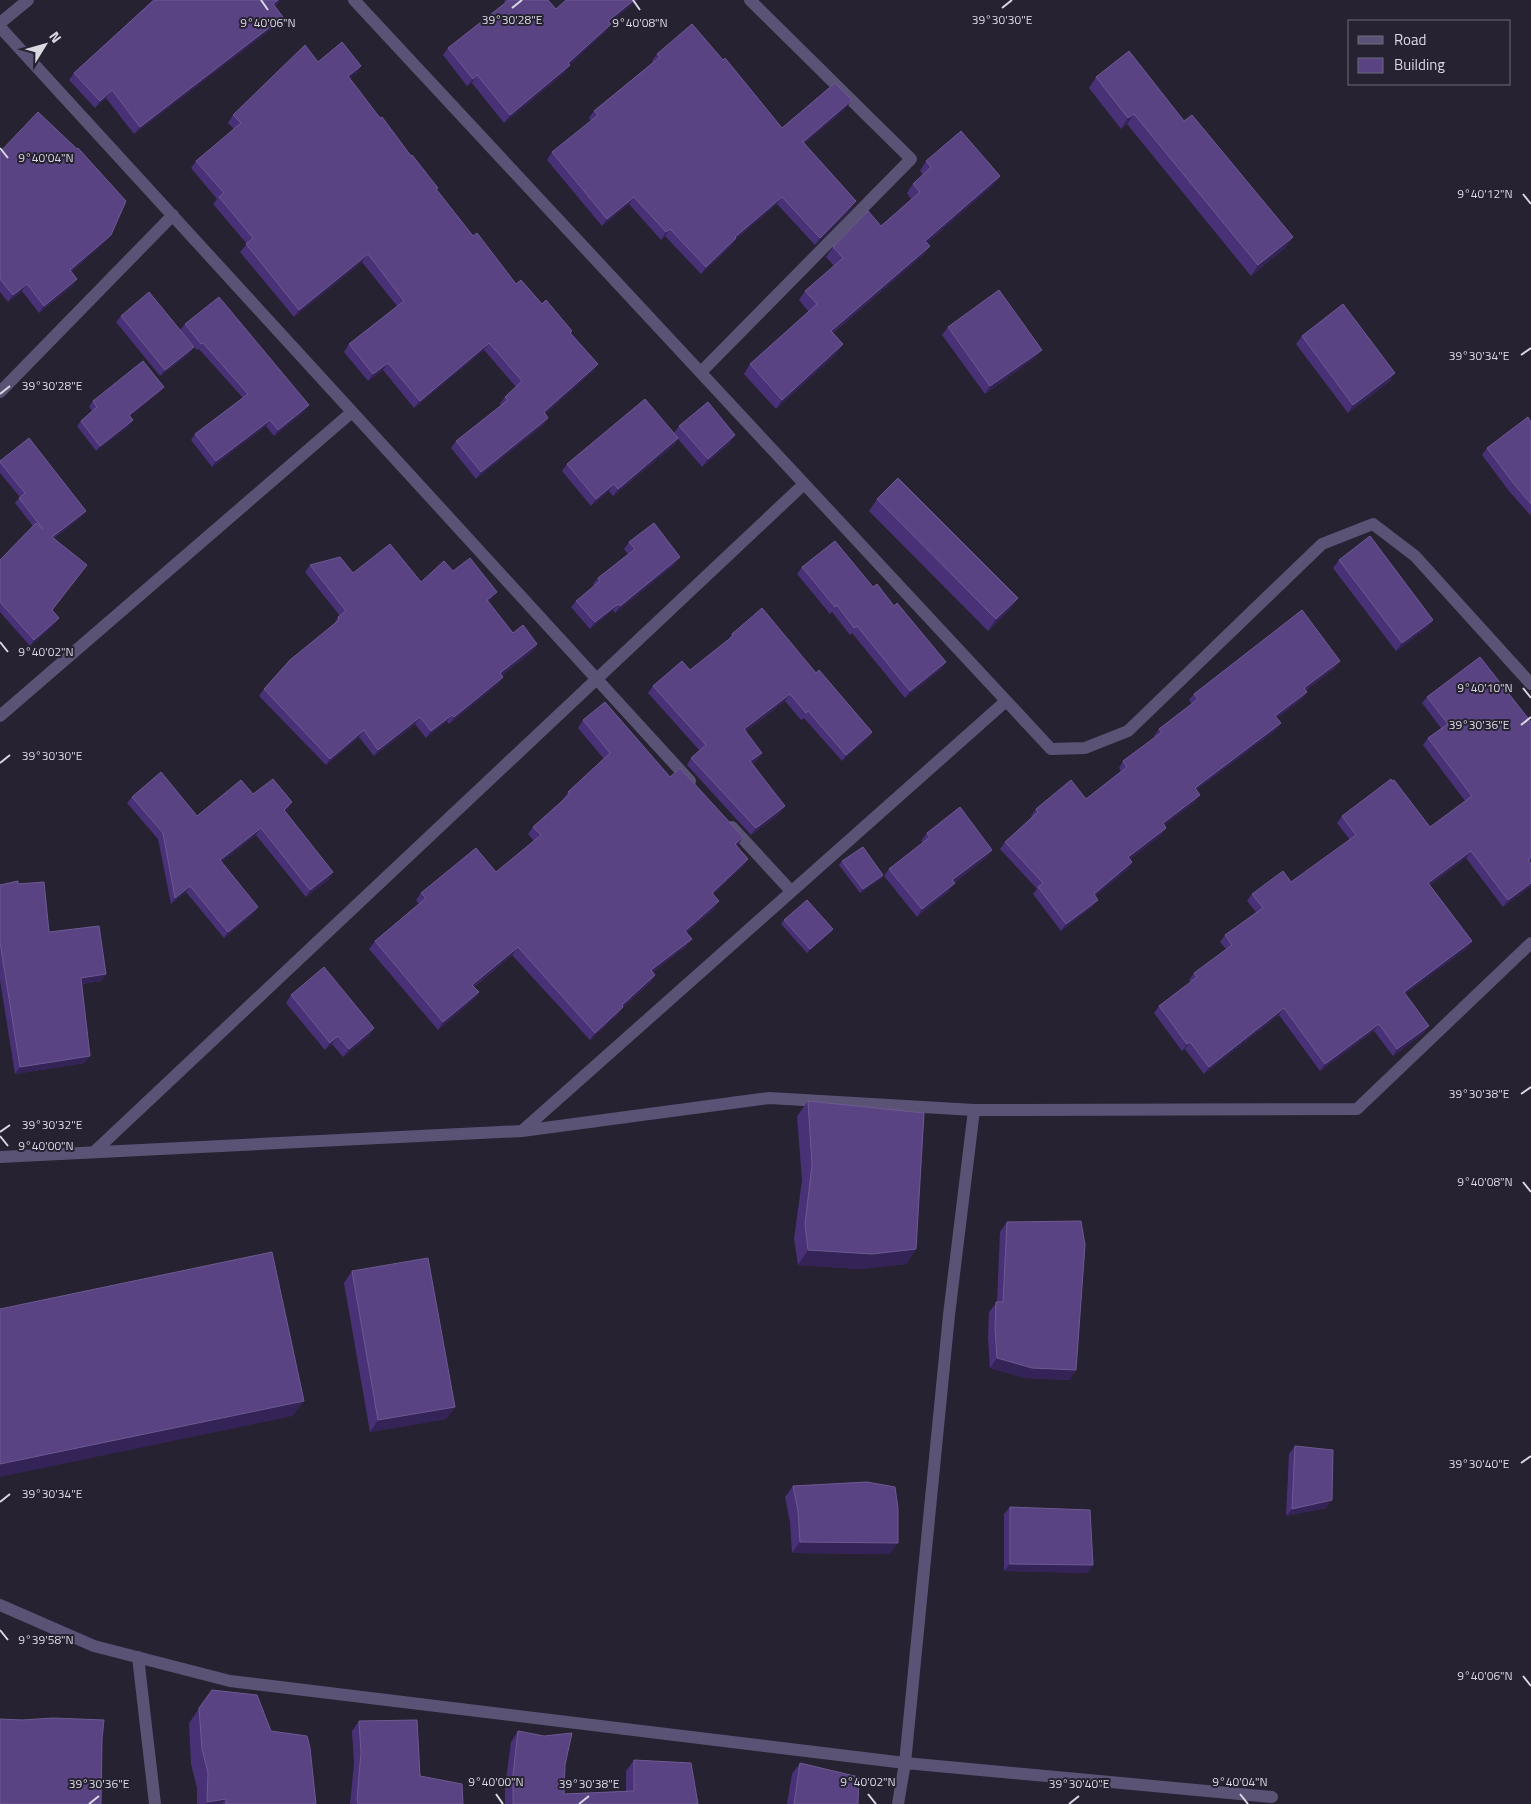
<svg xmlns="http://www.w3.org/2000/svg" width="1531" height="1804" viewBox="0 0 1531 1804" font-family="'Titillium Web',sans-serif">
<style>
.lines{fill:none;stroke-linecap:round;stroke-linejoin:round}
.minor{stroke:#5b5375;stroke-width:12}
.wall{fill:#493177}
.shaded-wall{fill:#342356}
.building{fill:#594383;stroke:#6d5a92}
.ticks{fill:none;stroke:#dad8e2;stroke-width:2}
.ticks-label{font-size:12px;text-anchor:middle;fill:#dad8e2;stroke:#262231;stroke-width:4;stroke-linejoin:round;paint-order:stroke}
</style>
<rect width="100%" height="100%" fill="#262231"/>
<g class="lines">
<!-- minor -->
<path class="minor" d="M 354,0 L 1051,749 L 1085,748 L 1128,731 L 1322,544 L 1373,524 L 1415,556 L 1531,684
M 0,23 L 28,0
M 0,27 L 690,781
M 701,372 L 911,159 L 750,0
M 0,392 L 173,215
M 0,716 L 352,412
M 732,827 L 791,891
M 522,1131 L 1006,701
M 94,1152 L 804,484
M 0,1157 L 522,1131 L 769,1098 L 974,1110 L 1357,1109 L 1531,943
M 0,1605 L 94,1646 L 230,1681 L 905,1763 L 1272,1797
M 138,1657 L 155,1804
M 898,1804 L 905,1763 L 949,1315 L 974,1110"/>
</g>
<!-- wall -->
<path class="wall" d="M 153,0 L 281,0 L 275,6 L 283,17 L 278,24 L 134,134 L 106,98 L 95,108 L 69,80 L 74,73 Z
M 505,0 L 548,0 L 556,9 L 638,0 L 609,23 L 611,24 L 605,32 L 569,65 L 570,65 L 564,73 L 504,123 L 472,83 L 467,86 L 443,55 L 448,48 L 506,3 L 504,1 Z
M 657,54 L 782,128 L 847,107 L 804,144 L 851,209 L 815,245 L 777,204 L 735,240 L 731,246 L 701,274 L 665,236 L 661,240 L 629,204 L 602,226 L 547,160 L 552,152 L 591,121 L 589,118 L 594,111 L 653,62 L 652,61 Z
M 318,62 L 361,66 L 356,73 L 349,78 L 437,190 L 473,236 L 516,284 L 542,304 L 571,333 L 598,364 L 593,371 L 545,414 L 548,418 L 543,425 L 476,479 L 451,448 L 456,441 L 501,405 L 500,404 L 505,397 L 516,387 L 484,350 L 414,408 L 383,370 L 368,381 L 344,352 L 349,344 L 397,306 L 362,262 L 294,317 L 240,252 L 247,244 L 213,204 L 217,199 L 191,168 L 196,161 L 234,129 L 228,123 L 233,115 Z
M 1096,77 L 1184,121 L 1293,237 L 1285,248 L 1251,276 L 1127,124 L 1121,129 L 1089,88 Z
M 0,152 L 111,235 L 106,241 L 71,272 L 77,279 L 72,286 L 39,313 L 22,291 L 8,302 L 0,292 Z
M 926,161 L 1000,176 L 993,185 L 927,243 L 930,246 L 923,255 L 833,333 L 843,344 L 836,354 L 776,409 L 744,374 L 750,364 L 809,312 L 799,300 L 805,291 L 834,266 L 826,257 L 833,247 L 881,226 L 911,199 L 907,193 L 913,184 L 923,175 L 920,171 Z
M 121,316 L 189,354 L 160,376 L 116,322 Z
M 185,324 L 305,411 L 274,436 L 266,426 L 212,467 L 191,440 L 195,434 L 243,398 L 199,349 L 197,350 L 180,330 Z
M 948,327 L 1036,357 L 985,394 L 942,335 Z
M 1302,336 L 1390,381 L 1348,413 L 1296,344 Z
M 164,387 L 160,392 L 130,416 L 129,426 L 96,451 L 77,426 L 81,421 L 92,411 L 89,407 L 93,401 Z
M 1531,422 L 1531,516 L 1509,491 L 1482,455 L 1487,448 Z
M 679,426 L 730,443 L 702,467 L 678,439 L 673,446 L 613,496 L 609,491 L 591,506 L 562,471 L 567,464 L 674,433 Z
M 0,461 L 86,511 L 81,517 L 54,538 L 83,570 L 52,610 L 55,624 L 30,646 L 0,612 L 0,560 L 33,526 L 15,503 L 20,497 L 0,473 Z
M 877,499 L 1018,598 L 1010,609 L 988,631 L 869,511 Z
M 629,542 L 675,564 L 615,613 L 613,610 L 590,629 L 571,607 L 576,601 L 594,586 L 593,584 L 598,578 L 628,554 L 624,549 Z
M 1339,560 L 1433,620 L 1428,627 L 1396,651 L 1333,568 Z
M 310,565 L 353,573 L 421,582 L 453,571 L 492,598 L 488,602 L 513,633 L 537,644 L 533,651 L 502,675 L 503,677 L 498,684 L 449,724 L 447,721 L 426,738 L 415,724 L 374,756 L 359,737 L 326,765 L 259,696 L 264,689 L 334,624 L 338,617 L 340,616 L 305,572 Z
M 802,567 L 873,587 L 894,606 L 946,662 L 941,669 L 905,698 L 852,633 L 850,635 L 832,612 L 830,614 L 797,574 Z
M 732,634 L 816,673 L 872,732 L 868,738 L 842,761 L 804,718 L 801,720 L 785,701 L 746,731 L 757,760 L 752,764 L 780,813 L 751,835 L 687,765 L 691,758 L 700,751 L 648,693 L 653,686 L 690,670 L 728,640 Z
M 1335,668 L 1305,691 L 1307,692 L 1302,699 L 1277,718 L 1281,723 L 1276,730 L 1196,790 L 1195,802 L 1164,825 L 1166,828 L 1161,835 L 1130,859 L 1132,862 L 1128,869 L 1095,896 L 1093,906 L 1061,931 L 1033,894 L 1037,889 L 1000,849 L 1005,842 L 1032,817 L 1031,816 L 1036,809 L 1086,799 L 1121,771 L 1119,768 L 1123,761 L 1155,737 L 1154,736 L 1159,729 L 1192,704 L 1189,700 L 1194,694 Z
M 1427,697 L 1531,722 L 1531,860 L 1529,861 L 1531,864 L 1531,886 L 1503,907 L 1466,858 L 1430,885 L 1472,941 L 1467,948 L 1405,994 L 1424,1033 L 1393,1056 L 1374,1031 L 1320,1071 L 1279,1015 L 1204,1074 L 1185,1049 L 1182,1051 L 1154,1013 L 1159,1006 L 1191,982 L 1189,980 L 1194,973 L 1226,949 L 1220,942 L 1225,935 L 1256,912 L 1247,901 L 1252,894 L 1291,882 L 1350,840 L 1337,823 L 1342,816 L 1430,827 L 1465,801 L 1423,745 L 1428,738 L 1441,728 L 1422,703 Z
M 583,720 L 670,777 L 743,837 L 737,846 L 748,859 L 743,866 L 713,894 L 714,909 L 687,932 L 692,939 L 686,946 L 653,972 L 655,975 L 650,983 L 622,1008 L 618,1014 L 590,1040 L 512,955 L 474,987 L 479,992 L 473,1000 L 438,1030 L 369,949 L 375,941 L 419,904 L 416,900 L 421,893 L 496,872 L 534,841 L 528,834 L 533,827 L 563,800 L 563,799 L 568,792 L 604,759 L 578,728 Z
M 253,794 L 288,809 L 285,811 L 329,879 L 306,897 L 256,835 L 221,862 L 253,914 L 224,938 L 186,892 L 171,904 L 158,839 L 127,803 L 132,797 L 197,816 Z
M 927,833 L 992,850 L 987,857 L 954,883 L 949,891 L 917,917 L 884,876 L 889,869 L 923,842 L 921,841 Z
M 842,861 L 883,875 L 881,879 L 860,893 L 839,865 Z
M 18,884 L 49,932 L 106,974 L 101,981 L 82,984 L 85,1063 L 15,1074 L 0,980 L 0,885 Z
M 784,920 L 833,929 L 830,933 L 807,953 L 781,924 Z
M 291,995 L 374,1028 L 369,1036 L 343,1057 L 332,1044 L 325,1050 L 286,1003 Z
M 808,1101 L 916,1249 L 906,1264 L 861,1269 L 798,1265 L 794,1239 L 802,1180 L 797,1116 Z
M 1007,1222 L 1076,1370 L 1069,1380 L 1025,1378 L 990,1368 L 988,1338 L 989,1312 L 997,1302 L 1000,1232 Z
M 352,1271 L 455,1407 L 446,1419 L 370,1432 L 344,1283 Z
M 1295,1446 L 1326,1508 L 1286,1516 L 1289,1454 Z
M 793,1486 L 890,1554 L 792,1553 L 790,1522 L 785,1497 Z
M 1010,1507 L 1088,1573 L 1004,1571 L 1004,1514 Z
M 212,1690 L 271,1731 L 316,1804 L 197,1804 L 197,1788 L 191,1764 L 189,1723 Z
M 359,1721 L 420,1776 L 463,1804 L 350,1804 L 354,1764 L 352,1731 Z
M 518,1731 L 565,1765 L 564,1794 L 626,1791 L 626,1771 L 634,1760 L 698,1804 L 505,1804 L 505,1787 L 511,1742 Z
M 800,1763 L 858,1804 L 787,1804 L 792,1774 Z"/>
<!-- shaded-wall -->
<path class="shaded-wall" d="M 278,0 L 281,0 L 268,11 L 273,4 Z
M 634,0 L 638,0 L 602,29 L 608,21 Z
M 283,17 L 278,24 L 134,134 L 140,127 Z
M 611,24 L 605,32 L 563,71 L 568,63 Z
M 570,65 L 564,73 L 504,123 L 510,115 Z
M 361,66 L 356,73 L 343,84 L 348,76 Z
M 477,75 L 472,83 L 467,86 L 473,79 Z
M 112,90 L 106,98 L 95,108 L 100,101 Z
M 852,100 L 847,107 L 798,149 L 803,142 Z
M 1134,114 L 1127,124 L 1121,129 L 1128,118 Z
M 1000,176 L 993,185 L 919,250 L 925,241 Z
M 634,197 L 629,204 L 602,226 L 607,219 Z
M 782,197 L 777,204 L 735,240 L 731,246 L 701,274 L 706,267 L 735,237 Z
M 856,201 L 851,209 L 815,245 L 820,238 Z
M 670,229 L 665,236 L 661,240 L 666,232 Z
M 111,235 L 106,241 L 65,277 L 70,270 Z
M 1293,237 L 1285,248 L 1251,276 L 1258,265 Z
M 930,246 L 923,255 L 824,340 L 831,331 Z
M 368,254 L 362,262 L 294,317 L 299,310 Z
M 77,279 L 72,286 L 39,313 L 44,306 Z
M 27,284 L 22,291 L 8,302 L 13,295 Z
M 489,343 L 484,350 L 414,408 L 420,401 Z
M 843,344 L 836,354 L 776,409 L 782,400 Z
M 194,347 L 189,354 L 160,376 L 165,370 Z
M 1042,350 L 1036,357 L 985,394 L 990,386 Z
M 388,363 L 383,370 L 368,381 L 373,374 Z
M 598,364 L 593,371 L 538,420 L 544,412 Z
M 1395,373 L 1390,381 L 1348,413 L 1353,405 Z
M 164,387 L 160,392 L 125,420 L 129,415 Z
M 309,405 L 305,411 L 274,436 L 278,430 Z
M 548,418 L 543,425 L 476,479 L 481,472 Z
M 133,420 L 129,426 L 96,451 L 100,446 Z
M 270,420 L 266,426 L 212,467 L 216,461 Z
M 735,435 L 730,443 L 702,467 L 708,459 Z
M 678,438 L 673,446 L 613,496 L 618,489 Z
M 614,484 L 609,491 L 591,506 L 596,499 Z
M 86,511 L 81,517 L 48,542 L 52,537 Z
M 680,557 L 675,564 L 615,613 L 620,606 Z
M 497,592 L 492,598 L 482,607 L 487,600 Z
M 1018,598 L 1010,609 L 988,631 L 996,619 Z
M 618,604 L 613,610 L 590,629 L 595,622 Z
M 59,618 L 55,624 L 30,646 L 34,640 Z
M 1433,620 L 1428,627 L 1396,651 L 1402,643 Z
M 537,644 L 533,651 L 495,680 L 500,673 Z
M 1340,661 L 1335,668 L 1299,695 L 1304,688 Z
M 946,662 L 941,669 L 905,698 L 910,691 Z
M 503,677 L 498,684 L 449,724 L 454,717 Z
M 1307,692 L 1302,699 L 1271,723 L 1275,716 Z
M 790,694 L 785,701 L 739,736 L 744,729 Z
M 452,715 L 447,721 L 426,738 L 431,731 Z
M 420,717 L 415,724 L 374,756 L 378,750 Z
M 1281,723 L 1276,730 L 1190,795 L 1195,788 Z
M 364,730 L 359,737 L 326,765 L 330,759 Z
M 872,732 L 868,738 L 842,761 L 846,755 Z
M 762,753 L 757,760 L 745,768 L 750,761 Z
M 1200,795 L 1195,802 L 1158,830 L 1163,823 Z
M 292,802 L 288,809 L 279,816 L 284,810 Z
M 785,806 L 780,813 L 751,835 L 756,828 Z
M 261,828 L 256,835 L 215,867 L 220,860 Z
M 1166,828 L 1161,835 L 1124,864 L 1128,857 Z
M 743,837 L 738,845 L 729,851 L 735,844 Z
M 992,850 L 987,857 L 947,888 L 952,880 Z
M 1471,851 L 1466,858 L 1423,890 L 1428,883 Z
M 748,859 L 743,866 L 706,901 L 712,893 Z
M 1132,862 L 1128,869 L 1089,901 L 1094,894 Z
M 333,872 L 329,879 L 306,897 L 310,890 Z
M 883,875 L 881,879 L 860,893 L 863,889 Z
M 955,883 L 949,891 L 917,917 L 922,909 Z
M 1531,883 L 1531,886 L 1503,907 L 1508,900 Z
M 190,886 L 186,892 L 171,904 L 175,898 Z
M 1098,900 L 1093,906 L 1061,931 L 1066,924 Z
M 719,901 L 714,909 L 680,938 L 685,931 Z
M 258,907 L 253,914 L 224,938 L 228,932 Z
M 833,929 L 830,933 L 807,953 L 810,949 Z
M 692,939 L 686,946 L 645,978 L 651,970 Z
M 1472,941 L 1467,948 L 1399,999 L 1404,992 Z
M 518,947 L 512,955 L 467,992 L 472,985 Z
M 106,974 L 101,981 L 76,985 L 81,978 Z
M 655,975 L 650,983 L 622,1008 L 618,1014 L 590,1040 L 595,1033 L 622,1005 Z
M 479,992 L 473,1000 L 438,1030 L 443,1022 Z
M 1284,1008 L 1279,1015 L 1204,1074 L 1209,1067 Z
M 1379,1024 L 1374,1031 L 1320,1071 L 1325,1064 Z
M 1429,1026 L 1424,1033 L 1393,1056 L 1397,1049 Z
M 374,1028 L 369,1036 L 343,1057 L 349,1049 Z
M 338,1036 L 332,1044 L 325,1050 L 330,1043 Z
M 1190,1042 L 1185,1049 L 1182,1051 L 1187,1044 Z
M 90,1056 L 85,1063 L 15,1074 L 20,1067 Z
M 916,1249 L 906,1264 L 861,1269 L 798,1265 L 808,1250 Z
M 997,1358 L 1076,1370 L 1069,1380 L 1025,1378 L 990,1368 Z
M 304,1401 L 293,1416 L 0,1477 L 0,1464 Z
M 455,1407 L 446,1419 L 370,1432 L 378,1420 Z
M 1332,1500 L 1326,1508 L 1286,1516 L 1292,1509 Z
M 800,1542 L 898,1543 L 890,1554 L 792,1553 Z
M 1010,1564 L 1093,1565 L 1088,1573 L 1004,1571 Z
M 226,1799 L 222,1804 L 206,1804 L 207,1802 Z"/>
<!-- building -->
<path class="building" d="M 154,0 L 278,0 L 273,4 L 283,17 L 140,127 L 112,90 L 100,101 L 74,73 Z
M 509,0 L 548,0 L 556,9 L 566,0 L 634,0 L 608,21 L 611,24 L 568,63 L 570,65 L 510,115 L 477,75 L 473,79 L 448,48 Z
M 692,24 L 723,60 L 725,58 L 782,128 L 835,83 L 852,100 L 803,142 L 856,201 L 820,238 L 782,197 L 735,237 L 736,238 L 706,267 L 670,229 L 666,232 L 634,197 L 607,219 L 552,152 L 598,115 L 594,111 L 660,57 L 657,54 Z
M 342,42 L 361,66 L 348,76 L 380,118 L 382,117 L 411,156 L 412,155 L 438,188 L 436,189 L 473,236 L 477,233 L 516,284 L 521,280 L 542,304 L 546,300 L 572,331 L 570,333 L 598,364 L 544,412 L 548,418 L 481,472 L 456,441 L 508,400 L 505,397 L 522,381 L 489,343 L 420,401 L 388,363 L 373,374 L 349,344 L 404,301 L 368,254 L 299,310 L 246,244 L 253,238 L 219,197 L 224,193 L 196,161 L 241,123 L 233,115 L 305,45 L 318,62 Z
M 1129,51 L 1184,121 L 1192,115 L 1293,237 L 1258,265 L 1134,114 L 1128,118 L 1096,77 Z
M 38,112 L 77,149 L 78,148 L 126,201 L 111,235 L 70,270 L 77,279 L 44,306 L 27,284 L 13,295 L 0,279 L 0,152 Z
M 961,131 L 1000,176 L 925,241 L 930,246 L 831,331 L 843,344 L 782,400 L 750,364 L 817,304 L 805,291 L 843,258 L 833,247 L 868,211 L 881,226 L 920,192 L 913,184 L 931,167 L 926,161 Z
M 999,290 L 1042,350 L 990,386 L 948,327 Z
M 149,292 L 194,347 L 165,370 L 121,316 Z
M 219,297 L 309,405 L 278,430 L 270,420 L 216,461 L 195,434 L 248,394 L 203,343 L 201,344 L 185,324 Z
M 1343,304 L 1395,373 L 1353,405 L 1302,336 Z
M 143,361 L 164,387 L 129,415 L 133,420 L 100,446 L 81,421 L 97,407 L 93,401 Z
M 645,399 L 678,438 L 618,489 L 614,484 L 596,499 L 567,464 Z
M 708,402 L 735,435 L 708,459 L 679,426 Z
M 1528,417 L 1531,422 L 1531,504 L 1514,484 L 1487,448 Z
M 29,438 L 86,511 L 52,537 L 87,565 L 52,610 L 59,618 L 34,640 L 0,602 L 0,560 L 36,523 L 43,529 L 19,498 L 25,493 L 0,462 L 0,461 Z
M 898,478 L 1018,598 L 996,619 L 877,499 Z
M 654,523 L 680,557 L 620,606 L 618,604 L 595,622 L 576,601 L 600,581 L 598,578 L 635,549 L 629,542 Z
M 1370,536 L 1433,620 L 1402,643 L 1339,560 Z
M 835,541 L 873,587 L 877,584 L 894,606 L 897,603 L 946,662 L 910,691 L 857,626 L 854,628 L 837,605 L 835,607 L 802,567 Z
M 390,544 L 421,582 L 444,561 L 453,571 L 470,558 L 497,592 L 487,600 L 513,633 L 523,625 L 537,644 L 500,673 L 503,677 L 454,717 L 452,715 L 431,731 L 420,717 L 378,750 L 364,730 L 330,759 L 264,689 L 290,660 L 339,620 L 338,617 L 346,611 L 310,565 L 340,557 L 353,573 Z
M 762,608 L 816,673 L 819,670 L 872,732 L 846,755 L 808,711 L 806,713 L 790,694 L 744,729 L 762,753 L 750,761 L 785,806 L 756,828 L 691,758 L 706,745 L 653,686 L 682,661 L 690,670 L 733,636 L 732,634 Z
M 1302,610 L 1340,661 L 1304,688 L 1307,692 L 1275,716 L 1281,723 L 1195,788 L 1200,795 L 1163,823 L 1166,828 L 1128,857 L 1132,862 L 1094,894 L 1098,900 L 1066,924 L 1038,887 L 1043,883 L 1005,842 L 1038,812 L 1036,809 L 1071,780 L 1086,799 L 1127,767 L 1123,761 L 1162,732 L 1159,729 L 1198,699 L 1194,694 Z
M 1480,657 L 1531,722 L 1531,857 L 1528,859 L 1531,864 L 1531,883 L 1508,900 L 1471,851 L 1428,883 L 1472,941 L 1404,992 L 1429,1026 L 1397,1049 L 1379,1024 L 1325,1064 L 1284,1008 L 1209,1067 L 1190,1042 L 1187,1044 L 1159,1006 L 1197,977 L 1194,973 L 1232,945 L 1225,935 L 1263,908 L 1252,894 L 1283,871 L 1291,882 L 1356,835 L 1342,816 L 1391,779 L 1392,781 L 1394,780 L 1430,827 L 1472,796 L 1428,738 L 1448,724 L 1427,697 Z
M 605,702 L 670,777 L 680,768 L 743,837 L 735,844 L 748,859 L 712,893 L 719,901 L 685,931 L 692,939 L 651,970 L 655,975 L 622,1005 L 623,1007 L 595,1033 L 518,947 L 472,985 L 479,992 L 443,1022 L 375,941 L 426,898 L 421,893 L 476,848 L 496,872 L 541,835 L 533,827 L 570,794 L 568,792 L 610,753 L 583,720 Z
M 161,772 L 197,816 L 241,780 L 253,794 L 273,779 L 292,802 L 284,810 L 333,872 L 310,890 L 261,828 L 220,860 L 258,907 L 228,932 L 190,886 L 175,898 L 163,833 L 132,797 Z
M 960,807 L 992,850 L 952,880 L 955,883 L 922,909 L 889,869 L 930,837 L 927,833 Z
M 863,847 L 883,875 L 863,889 L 842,861 Z
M 18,881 L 18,884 L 44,882 L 49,932 L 99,926 L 106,974 L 81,978 L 90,1056 L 20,1067 L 0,942 L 0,885 Z
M 807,900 L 833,929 L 810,949 L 784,920 Z
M 324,967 L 374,1028 L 349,1049 L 338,1036 L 330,1043 L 291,995 Z
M 808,1101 L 924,1113 L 916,1249 L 872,1254 L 808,1250 L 805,1224 L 812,1165 Z
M 1081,1221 L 1085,1245 L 1076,1370 L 1032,1368 L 997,1358 L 995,1328 L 996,1302 L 1003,1302 L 1007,1222 Z
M 272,1252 L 304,1401 L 0,1464 L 0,1309 Z
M 428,1258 L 455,1407 L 378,1420 L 352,1271 Z
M 1295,1446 L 1333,1450 L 1332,1500 L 1292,1509 Z
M 867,1482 L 895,1487 L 898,1508 L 898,1543 L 800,1542 L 798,1511 L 793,1486 Z
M 1010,1507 L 1090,1510 L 1093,1565 L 1010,1564 Z
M 212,1690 L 257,1695 L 271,1731 L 307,1736 L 310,1748 L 316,1804 L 226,1804 L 226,1799 L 207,1802 L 208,1773 L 202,1749 L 199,1708 Z
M 53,1718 L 104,1720 L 102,1739 L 101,1804 L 0,1804 L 0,1719 L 22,1720 Z
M 417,1720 L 420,1776 L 462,1784 L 463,1804 L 358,1804 L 357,1799 L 361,1753 L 359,1721 Z
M 518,1731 L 544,1736 L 572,1733 L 565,1765 L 564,1794 L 634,1791 L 634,1760 L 691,1763 L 698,1804 L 513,1804 L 513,1775 Z
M 800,1763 L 859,1777 L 858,1804 L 794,1804 Z"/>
<!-- ticks -->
<path class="ticks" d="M 261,0 L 268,10M 633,0 L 640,10M 512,8 L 522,0M 1002,8 L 1012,0M 0,148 L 8,158M 1523,194 L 1531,204M 1521,355 L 1531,348M 0,394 L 10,386M 0,642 L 8,652M 1523,688 L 1531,698M 1521,725 L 1531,717M 0,763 L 10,755M 1521,1094 L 1531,1087M 0,1132 L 10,1125M 0,1136 L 8,1146M 1523,1182 L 1531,1192M 1521,1463 L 1531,1456M 0,1502 L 10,1494M 0,1630 L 8,1640M 1523,1676 L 1531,1686M 496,1794 L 503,1804M 868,1794 L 876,1804M 1240,1794 L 1248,1804M 89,1804 L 99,1796M 579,1804 L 589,1796M 1069,1804 L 1079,1796"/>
<g class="ticks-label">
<text x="512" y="24">39°30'28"E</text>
<text x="1002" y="24">39°30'30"E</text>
<text x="268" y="27">9°40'06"N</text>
<text x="640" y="27">9°40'08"N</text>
<text x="46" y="162">9°40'04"N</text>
<text x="1485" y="198">9°40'12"N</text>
<text x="1479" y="360">39°30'34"E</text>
<text x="52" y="390">39°30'28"E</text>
<text x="46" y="656">9°40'02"N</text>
<text x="1485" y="692">9°40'10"N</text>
<text x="1479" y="729">39°30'36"E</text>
<text x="52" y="760">39°30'30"E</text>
<text x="1479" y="1098">39°30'38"E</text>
<text x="52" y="1129">39°30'32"E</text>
<text x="46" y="1150">9°40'00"N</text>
<text x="1485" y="1186">9°40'08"N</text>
<text x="1479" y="1468">39°30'40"E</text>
<text x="52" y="1498">39°30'34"E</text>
<text x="46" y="1644">9°39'58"N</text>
<text x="1485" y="1680">9°40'06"N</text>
<text x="496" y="1786">9°40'00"N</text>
<text x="868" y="1786">9°40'02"N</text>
<text x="1240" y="1786">9°40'04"N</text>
<text x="99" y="1788">39°30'36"E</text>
<text x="589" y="1788">39°30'38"E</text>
<text x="1079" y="1788">39°30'40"E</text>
</g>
<!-- legend -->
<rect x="1348" y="20" width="162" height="65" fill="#262231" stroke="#6e6b78"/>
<rect x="1358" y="36" width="25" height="8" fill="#5b5375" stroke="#6e6b78"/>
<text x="1394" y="45" font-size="15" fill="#dad8e2">Road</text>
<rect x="1358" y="58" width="25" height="15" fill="#594383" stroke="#6e6b78"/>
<text x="1394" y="70" font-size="15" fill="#dad8e2">Building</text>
<!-- north arrow -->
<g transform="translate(45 45) rotate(53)" stroke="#262231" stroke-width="4" paint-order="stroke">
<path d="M0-4L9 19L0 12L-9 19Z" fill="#dad8e2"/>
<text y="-8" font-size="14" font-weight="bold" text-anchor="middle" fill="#dad8e2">N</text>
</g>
</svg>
